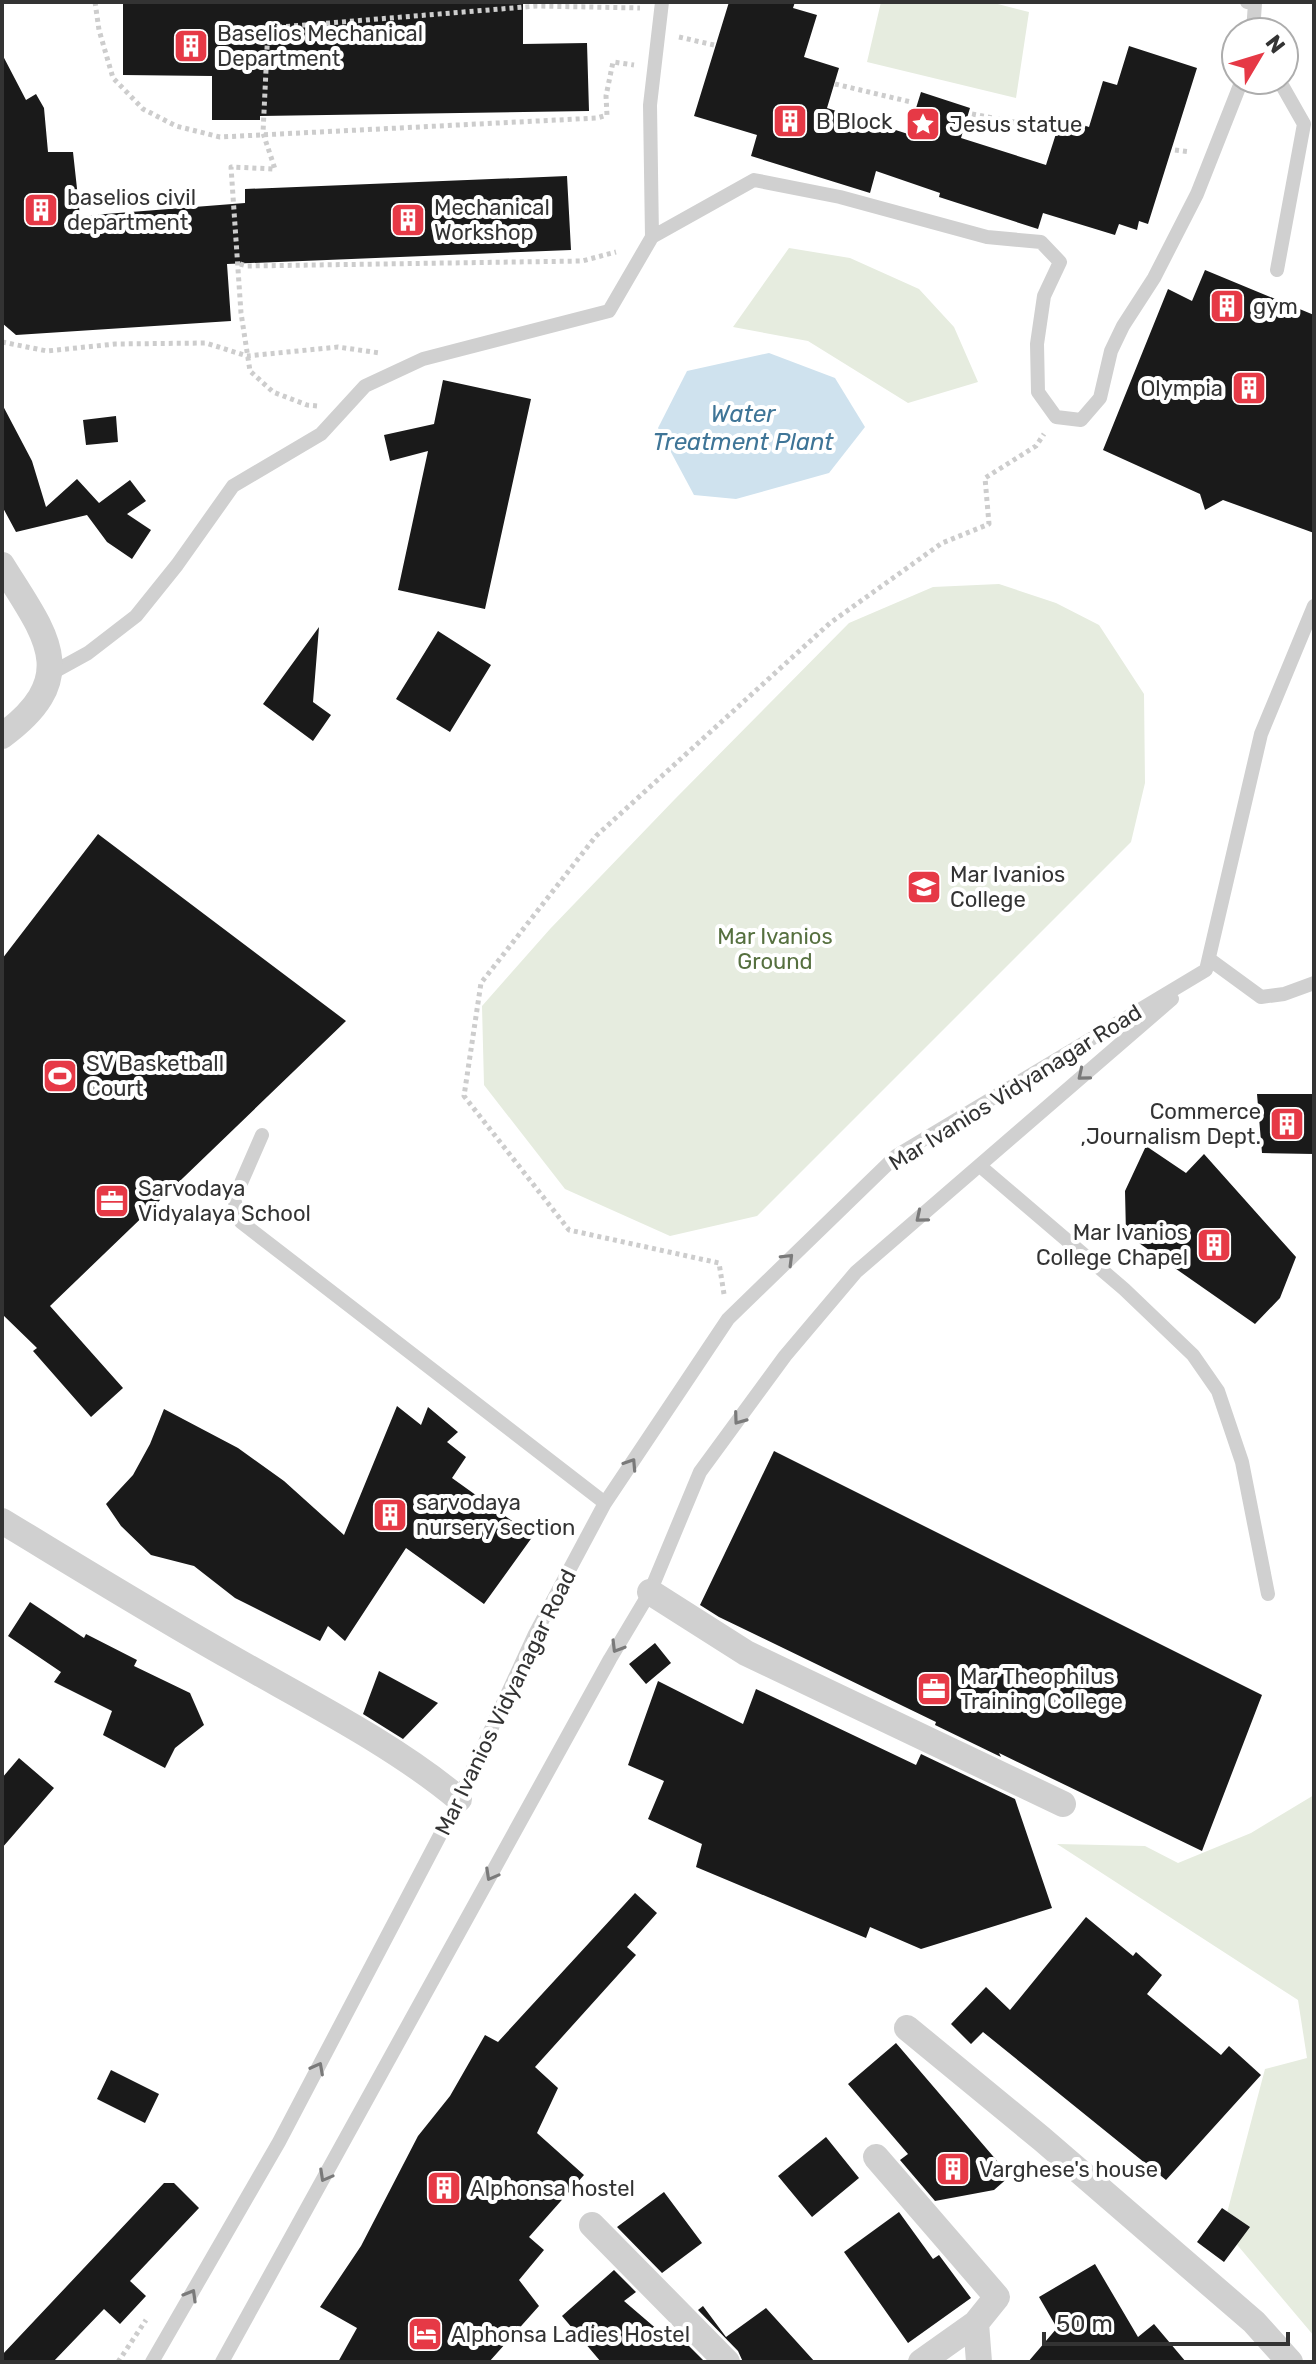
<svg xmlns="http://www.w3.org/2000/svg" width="1316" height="2364" viewBox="0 0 1316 2364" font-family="Rubik,sans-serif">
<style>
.green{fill:#e6ecdf}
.water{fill:#cfe2ee}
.building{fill:#1a1a1a}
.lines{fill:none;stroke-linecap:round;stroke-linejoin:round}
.path{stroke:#cdcdcd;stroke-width:5;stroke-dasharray:4 4;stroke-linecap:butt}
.lane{stroke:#d0d0d0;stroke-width:14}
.street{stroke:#d0d0d0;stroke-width:26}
.oneway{stroke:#7a7a7a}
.labels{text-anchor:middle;stroke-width:8;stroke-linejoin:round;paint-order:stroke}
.poi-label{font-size:22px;fill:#333;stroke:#fff;text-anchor:start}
.park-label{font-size:22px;fill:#56703f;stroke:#fff}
.street-label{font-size:22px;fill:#333;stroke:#fff}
.water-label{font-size:24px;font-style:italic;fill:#3f7597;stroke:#fff}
</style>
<rect width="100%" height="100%" fill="#fff"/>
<!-- green -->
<path class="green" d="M 881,2 L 990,2 L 1029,12 L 1016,98 L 867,62 Z
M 789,248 L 850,258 L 919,289 L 954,327 L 978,382 L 908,403 L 808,341 L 733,327 Z
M 999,584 L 1056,603 L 1099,625 L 1144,694 L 1145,783 L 1131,842 L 757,1216 L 670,1236 L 565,1189 L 484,1085 L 482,1006 L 550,929 L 675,799 L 849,623 L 933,587 Z
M 1314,1795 L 1314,2336 L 1223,2228 L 1265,2069 L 1307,2058 L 1298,2000 L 1057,1844 L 1145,1846 L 1178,1863 L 1251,1833 Z"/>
<!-- water -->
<path class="water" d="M 769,353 L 835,378 L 865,427 L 829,473 L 736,499 L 694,495 L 658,428 L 687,371 Z"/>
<!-- building -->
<path class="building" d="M 123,2 L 523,2 L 523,44 L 587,43 L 589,111 L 260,116 L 260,120 L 212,120 L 212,76 L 123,75 Z
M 729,2 L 795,2 L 793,8 L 817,15 L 804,57 L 839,68 L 827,108 L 908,134 L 921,92 L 970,108 L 961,138 L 1046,165 L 1061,118 L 1089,127 L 1103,81 L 1117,85 L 1129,46 L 1197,68 L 1148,224 L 1139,221 L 1137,230 L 1119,224 L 1115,235 L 1043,213 L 1038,229 L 939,197 L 940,193 L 876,171 L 870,193 L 751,156 L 757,135 L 694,116 Z
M 2,54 L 26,100 L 36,94 L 44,108 L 48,152 L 73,152 L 80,216 L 245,203 L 245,189 L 567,176 L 571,250 L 227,264 L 231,321 L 16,335 L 2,323 Z
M 1205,270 L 1314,315 L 1314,533 L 1223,500 L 1205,510 L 1200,494 L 1103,450 L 1168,289 L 1192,301 Z
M 443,380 L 531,399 L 485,609 L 398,590 L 428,451 L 390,461 L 384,435 L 434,424 Z
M 2,404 L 32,461 L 46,507 L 77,479 L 99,503 L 130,480 L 146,501 L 127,514 L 151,530 L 132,559 L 107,542 L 87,515 L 16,532 L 2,506 Z
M 116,416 L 118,442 L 86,445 L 83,420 Z
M 319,627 L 313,702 L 331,715 L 313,741 L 263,704 Z
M 438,631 L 491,665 L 450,732 L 396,699 Z
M 98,834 L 346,1021 L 50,1306 L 123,1388 L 91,1417 L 33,1351 L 37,1348 L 2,1314 L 2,959 Z
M 1257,1094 L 1314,1094 L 1314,1154 L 1262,1153 Z
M 1146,1146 L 1186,1173 L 1204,1154 L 1296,1257 L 1280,1298 L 1255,1324 L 1126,1234 L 1125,1191 Z
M 397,1406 L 421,1425 L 428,1407 L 458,1432 L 447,1442 L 466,1457 L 452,1478 L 533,1536 L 484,1604 L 406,1548 L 345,1641 L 328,1626 L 320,1641 L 235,1598 L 194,1566 L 151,1555 L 121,1526 L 106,1504 L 133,1475 L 150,1444 L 164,1409 L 238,1448 L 284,1481 L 344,1535 Z
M 774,1451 L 1262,1695 L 1202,1851 L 999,1753 L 1001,1757 L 935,1725 L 936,1722 L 719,1617 L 700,1605 Z
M 30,1602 L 84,1638 L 86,1634 L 137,1660 L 134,1666 L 190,1693 L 204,1725 L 175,1748 L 165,1768 L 103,1735 L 112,1711 L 54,1682 L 61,1672 L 8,1636 Z
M 655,1643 L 671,1663 L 646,1684 L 629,1664 Z
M 379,1671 L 438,1703 L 403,1739 L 363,1714 Z
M 658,1681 L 743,1724 L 756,1689 L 916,1765 L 921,1754 L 1015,1799 L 1052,1908 L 921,1949 L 870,1927 L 866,1938 L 696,1867 L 702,1844 L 648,1819 L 664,1781 L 628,1765 Z
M 19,1758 L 54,1788 L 2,1848 L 2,1778 Z
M 635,1893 L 657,1913 L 627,1947 L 636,1955 L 535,2067 L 558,2088 L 537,2133 L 584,2175 L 529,2237 L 544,2250 L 519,2280 L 539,2306 L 489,2362 L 338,2362 L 357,2328 L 320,2307 L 361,2246 L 418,2136 L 450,2096 L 485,2035 L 498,2042 Z
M 1086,1917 L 1133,1956 L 1136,1952 L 1162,1975 L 1147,1994 L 1221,2055 L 1229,2046 L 1261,2075 L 1166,2180 L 983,2032 L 971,2044 L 951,2024 L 986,1987 L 1010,2010 Z
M 896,2043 L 1010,2176 L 994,2190 L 935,2201 L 900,2160 L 908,2154 L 848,2084 Z
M 111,2070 L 159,2094 L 145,2123 L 97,2099 Z
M 826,2137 L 859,2178 L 812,2217 L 778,2176 Z
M 164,2183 L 174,2183 L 199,2208 L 130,2281 L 146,2296 L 120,2324 L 104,2309 L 53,2362 L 2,2362 L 2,2355 Z
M 664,2192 L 702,2243 L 662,2273 L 617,2227 Z
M 1222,2208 L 1250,2227 L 1224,2262 L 1197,2242 Z
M 899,2212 L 933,2259 L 939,2255 L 971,2298 L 908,2343 L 844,2252 Z
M 1095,2264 L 1138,2337 L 1154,2324 L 1186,2362 L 1028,2362 L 1057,2328 L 1039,2297 Z
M 614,2270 L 636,2292 L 624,2301 L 666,2337 L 674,2331 L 705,2362 L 601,2362 L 562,2316 Z
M 703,2306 L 726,2337 L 766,2308 L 815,2362 L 743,2362 L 738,2351 L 698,2310 Z"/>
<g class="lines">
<!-- path -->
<path class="path" d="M 95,2 L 99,30 L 113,78 L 143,109 L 176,126 L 220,137 L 597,118 L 607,115 L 606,96 L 613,62 L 634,65
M 679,37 L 714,45
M 835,84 L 911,102
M 972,114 L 1056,130
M 1175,150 L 1190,152
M 240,264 L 247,266 L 582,261 L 616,252
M 2,342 L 47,351 L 115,344 L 206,343 L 247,356 L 338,347 L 380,353
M 317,406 L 307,405 L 273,392 L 250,371 L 241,313 L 231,167 L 275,169 L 263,133 L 268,28 L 537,6 L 640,8
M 724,1294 L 719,1263 L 569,1230 L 464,1096 L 481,983 L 596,836 L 830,623 L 942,543 L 989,524 L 985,478 L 1036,446 L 1044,434
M 118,2362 L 146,2320"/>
<!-- lane -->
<path class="lane" d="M 1247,2 L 1255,3 L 1253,32
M 1275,80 L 1283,87 L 1304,124 L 1277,270
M 652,237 L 754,180 L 840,197 L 987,237 L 1041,242 L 1060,262 L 1044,296 L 1037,344 L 1038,392 L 1056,417 L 1081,420 L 1100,398 L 1111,351 L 1123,326 L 1154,278 L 1197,194 L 1242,80
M 48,675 L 88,653 L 136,616 L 177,565 L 233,486 L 321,434 L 365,386 L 423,359 L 609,311 L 652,237 L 650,105 L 662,2
M 1209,959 L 1261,997 L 1284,994 L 1314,983
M 262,1135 L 234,1199 L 241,1222 L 605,1503
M 980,1166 L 1124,1289 L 1193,1355 L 1218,1391 L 1242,1462 L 1268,1594
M 152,2362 L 279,2142 L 459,1799 L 535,1634 L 605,1503 L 728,1319 L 896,1156 L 1206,970 L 1261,734 L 1314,606
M 222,2362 L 610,1659 L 650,1592 L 700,1472 L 785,1356 L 856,1272 L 1172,999"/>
<!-- street -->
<path class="street" d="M 2,565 C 44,633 84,676 2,736
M 2,1521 C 78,1567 154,1614 232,1658 C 307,1701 393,1744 459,1799
M 650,1592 L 746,1653 L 1063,1804
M 907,2028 L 1042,2139 L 1254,2322 L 1290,2362
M 876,2157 L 997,2297 L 976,2323 L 921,2362
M 592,2225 L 727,2362
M 976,2323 L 979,2362"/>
</g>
<!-- one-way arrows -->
<defs><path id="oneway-chevron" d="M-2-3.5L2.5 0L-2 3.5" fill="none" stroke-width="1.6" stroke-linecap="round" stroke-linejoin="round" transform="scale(2)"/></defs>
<g class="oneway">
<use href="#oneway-chevron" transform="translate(1083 1075) rotate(140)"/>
<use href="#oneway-chevron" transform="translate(921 1217) rotate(140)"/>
<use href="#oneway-chevron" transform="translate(788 1259) rotate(-45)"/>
<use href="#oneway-chevron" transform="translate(739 1419) rotate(126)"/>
<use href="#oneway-chevron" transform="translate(631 1464) rotate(-57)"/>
<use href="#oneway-chevron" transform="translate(617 1647) rotate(121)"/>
<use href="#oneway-chevron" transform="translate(491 1875) rotate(119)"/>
<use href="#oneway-chevron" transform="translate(318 2068) rotate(-62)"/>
<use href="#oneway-chevron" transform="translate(325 2176) rotate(119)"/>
<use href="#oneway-chevron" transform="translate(191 2295) rotate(-60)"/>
</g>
<!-- icons -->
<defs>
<g id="building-square" transform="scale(1.8)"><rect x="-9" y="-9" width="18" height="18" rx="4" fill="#e63946" stroke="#fff"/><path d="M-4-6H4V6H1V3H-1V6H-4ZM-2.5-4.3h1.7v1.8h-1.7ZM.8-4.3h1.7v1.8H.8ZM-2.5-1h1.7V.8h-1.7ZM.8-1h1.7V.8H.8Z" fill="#fff"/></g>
<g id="sight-square" transform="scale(1.8)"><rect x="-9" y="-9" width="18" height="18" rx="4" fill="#e63946" stroke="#fff"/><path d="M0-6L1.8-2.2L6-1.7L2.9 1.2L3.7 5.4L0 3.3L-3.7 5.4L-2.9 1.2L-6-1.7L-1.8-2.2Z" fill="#fff"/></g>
<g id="university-square" transform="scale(1.8)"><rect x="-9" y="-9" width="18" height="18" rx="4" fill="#e63946" stroke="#fff"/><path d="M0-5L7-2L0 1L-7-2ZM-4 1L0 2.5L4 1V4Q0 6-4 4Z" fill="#fff"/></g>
<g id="stadium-square" transform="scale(1.8)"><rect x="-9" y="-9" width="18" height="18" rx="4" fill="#e63946" stroke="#fff"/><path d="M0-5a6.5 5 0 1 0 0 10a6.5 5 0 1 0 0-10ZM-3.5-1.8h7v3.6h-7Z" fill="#fff"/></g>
<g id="office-square" transform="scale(1.8)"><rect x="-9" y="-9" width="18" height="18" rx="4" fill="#e63946" stroke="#fff"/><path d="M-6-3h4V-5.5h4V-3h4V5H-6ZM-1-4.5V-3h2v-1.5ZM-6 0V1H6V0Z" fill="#fff"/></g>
<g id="hotel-square" transform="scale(1.8)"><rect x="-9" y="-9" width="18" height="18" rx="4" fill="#e63946" stroke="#fff"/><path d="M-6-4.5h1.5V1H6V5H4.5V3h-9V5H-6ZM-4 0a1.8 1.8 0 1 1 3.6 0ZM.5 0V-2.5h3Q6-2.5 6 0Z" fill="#fff"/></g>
</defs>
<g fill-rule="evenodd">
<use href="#building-square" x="191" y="46"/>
<use href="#building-square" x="790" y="121"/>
<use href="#sight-square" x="923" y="124"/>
<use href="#building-square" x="41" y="210"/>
<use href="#building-square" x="408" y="220"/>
<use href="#building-square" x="1227" y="306"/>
<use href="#building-square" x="1249" y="388"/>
<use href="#university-square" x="924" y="887"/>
<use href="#stadium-square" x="60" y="1076"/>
<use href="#building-square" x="1287" y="1124"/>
<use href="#office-square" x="112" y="1201"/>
<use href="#building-square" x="1214" y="1245"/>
<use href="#building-square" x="390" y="1515"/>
<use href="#office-square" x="934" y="1689"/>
<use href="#building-square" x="953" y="2169"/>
<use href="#building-square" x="444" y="2188"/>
<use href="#hotel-square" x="425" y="2334"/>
</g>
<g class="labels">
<!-- poi labels -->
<g class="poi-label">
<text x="217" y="41">Baselios Mechanical<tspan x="217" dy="25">Department</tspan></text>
<text x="816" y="129">B Block</text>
<text x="949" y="132">Jesus statue</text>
<text x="67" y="205">baselios civil<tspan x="67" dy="25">department</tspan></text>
<text x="434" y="215">Mechanical<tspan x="434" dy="25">Workshop</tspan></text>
<text x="1253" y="314">gym</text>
<text x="1223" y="396" text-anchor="end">Olympia</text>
<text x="950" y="882">Mar Ivanios<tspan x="950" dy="25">College</tspan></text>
<text x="86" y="1071">SV Basketball<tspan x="86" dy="25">Court</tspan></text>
<text x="1261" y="1119" text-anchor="end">Commerce<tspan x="1261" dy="25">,Journalism Dept.</tspan></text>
<text x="138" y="1196">Sarvodaya<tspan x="138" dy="25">Vidyalaya School</tspan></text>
<text x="1188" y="1240" text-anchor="end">Mar Ivanios<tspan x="1188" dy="25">College Chapel</tspan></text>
<text x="416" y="1510">sarvodaya<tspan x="416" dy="25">nursery section</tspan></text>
<text x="960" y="1684">Mar Theophilus<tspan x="960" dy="25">Training College</tspan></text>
<text x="979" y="2177">Varghese's house</text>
<text x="470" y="2196">Alphonsa hostel</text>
<text x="451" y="2342">Alphonsa Ladies Hostel</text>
</g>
<!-- park labels -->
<g class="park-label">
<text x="775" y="944">Mar Ivanios<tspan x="775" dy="25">Ground</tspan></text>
</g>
<!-- street labels -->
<g class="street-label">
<text transform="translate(1015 1087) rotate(-32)" y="8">Mar Ivanios Vidyanagar Road</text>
<text transform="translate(505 1702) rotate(-64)" y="8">Mar Ivanios Vidyanagar Road</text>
</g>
<!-- water labels -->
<g class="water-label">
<text x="743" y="422">Water<tspan x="743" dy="28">Treatment Plant</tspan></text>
</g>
</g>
<!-- border -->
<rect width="1316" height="2364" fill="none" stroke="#333333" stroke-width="8"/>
<!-- north arrow -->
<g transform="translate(1260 56) rotate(52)"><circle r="38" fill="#ffffff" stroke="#adadad" stroke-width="2"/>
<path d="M0-6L14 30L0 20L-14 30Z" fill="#e63946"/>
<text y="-12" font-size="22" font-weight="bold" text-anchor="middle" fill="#333333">N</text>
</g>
<!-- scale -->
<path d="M1044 2332v12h244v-12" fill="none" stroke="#333333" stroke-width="4"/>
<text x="1056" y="2332" font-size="24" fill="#333333" stroke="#ffffff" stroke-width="6" paint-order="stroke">50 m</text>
</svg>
